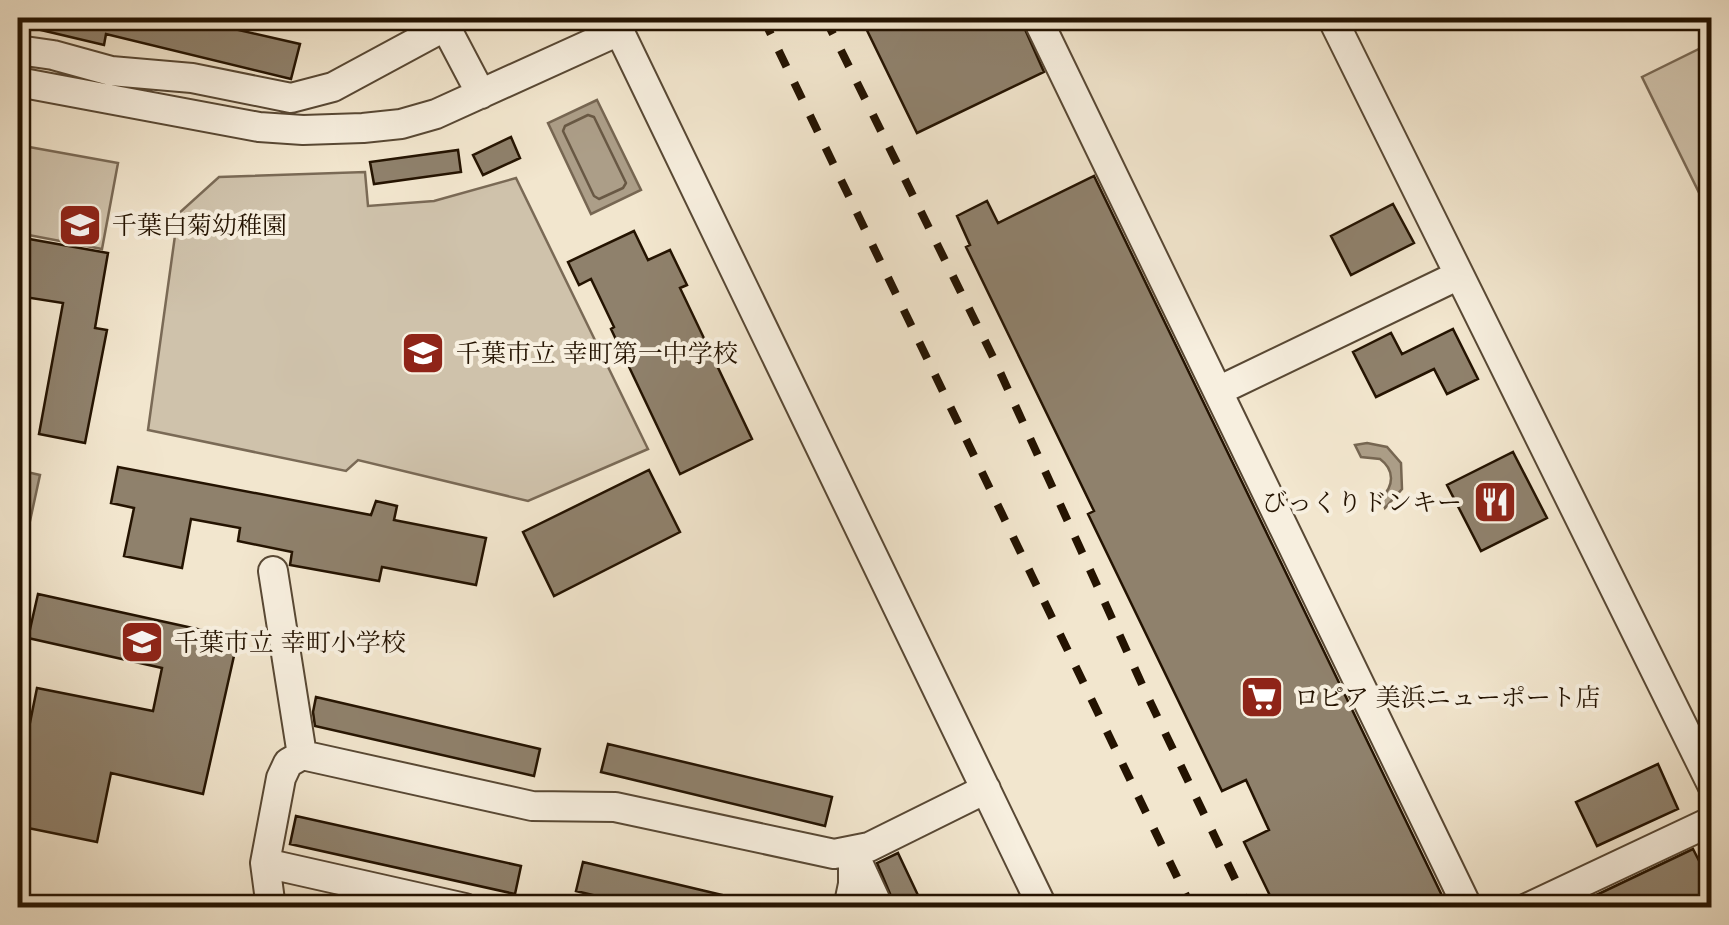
<svg xmlns="http://www.w3.org/2000/svg" width="1729" height="925" viewBox="0 0 1729 925" font-family="'Libre Caslon Text','Noto Serif JP',serif">
<style>
.green{fill:#cfc2ab;stroke:#7a6a56;stroke-width:2.5}
.water{fill:#ac9e88;stroke:#766652;stroke-width:2.5}
.lines{fill:none;stroke-linecap:round;stroke-linejoin:round}
.shore{stroke:#685844;stroke-width:2.5}
.building{fill:#8f816c;stroke:#241301;stroke-width:2.5}
.minor-casing{stroke:#584834;stroke-width:32}
.minor{stroke:#f7efdf;stroke-width:28}
.rail{stroke:#241301;stroke-width:8;stroke-dasharray:18 18;stroke-linecap:butt}
.labels{text-anchor:middle;stroke-width:8;stroke-linejoin:round;paint-order:stroke}
.poi-label{font-size:25px;fill:#241301;stroke:#f7efdf;text-anchor:start}
</style>
<rect width="100%" height="100%" fill="#f2e6ce"/>
<filter id="stains"><feTurbulence type="fractalNoise" baseFrequency=".002" numOctaves="4"/><feColorMatrix values="0 0 0 0 .2 0 0 0 0 .09 0 0 0 0 .02 0 0 0 .5 -.17"/></filter>
<radialGradient id="worn" r=".72"><stop offset=".6" stop-color="#630" stop-opacity="0"/><stop offset="1" stop-color="#630" stop-opacity=".3"/></radialGradient>
<!-- green -->
<path class="green" d="M 1711,43 L 1711,217 L 1642,77 Z
M 18,145 L 118,163 L 102,249 L 18,233 Z
M 365,172 L 368,206 L 434,201 L 516,178 L 648,449 L 528,501 L 358,460 L 346,471 L 148,430 L 178,214 L 219,177 Z"/>
<!-- water -->
<path class="water" d="M 597,100 L 641,190 L 591,214 L 548,123 Z
M 1367,443 L 1387,447 L 1401,463 L 1402,489 L 1385,508 L 1381,498 C 1394,486 1395,470 1380,459 L 1361,457 L 1355,445 Z
M 18,470 L 40,475 L 18,576 Z"/>
<g class="lines">
<!-- shore -->
<path class="shore" d="M 588,115 L 594,117 L 626,183 L 623,188 L 599,199 L 594,196 L 563,131 L 565,126 Z"/>
</g>
<!-- building -->
<path class="building" d="M 25,18 L 186,18 L 300,44 L 291,79 L 106,34 L 104,45 L 24,26 Z
M 861,18 L 1020,18 L 1044,72 L 917,133 Z
M 511,137 L 520,158 L 483,175 L 473,155 Z
M 458,150 L 461,172 L 374,184 L 370,162 Z
M 1094,176 L 1448,908 L 1276,908 L 1244,842 L 1269,830 L 1246,780 L 1222,791 L 1088,514 L 1094,511 L 966,247 L 970,245 L 957,216 L 987,201 L 998,223 Z
M 1393,204 L 1414,243 L 1351,275 L 1331,236 Z
M 634,231 L 648,260 L 670,250 L 687,285 L 680,288 L 752,439 L 680,474 L 611,329 L 614,327 L 591,279 L 579,285 L 568,262 Z
M 18,237 L 108,253 L 95,328 L 107,330 L 85,443 L 39,434 L 63,303 L 18,296 Z
M 1453,329 L 1478,379 L 1447,394 L 1434,369 L 1376,397 L 1353,352 L 1391,333 L 1402,354 Z
M 1513,452 L 1547,518 L 1481,551 L 1447,485 Z
M 118,467 L 371,515 L 376,501 L 397,506 L 394,520 L 486,538 L 476,585 L 382,567 L 379,581 L 290,565 L 292,552 L 238,541 L 240,528 L 191,519 L 182,568 L 124,556 L 134,508 L 111,503 Z
M 649,470 L 680,532 L 554,596 L 523,532 Z
M 38,594 L 238,638 L 203,794 L 111,773 L 97,842 L 18,826 L 18,782 L 37,688 L 153,711 L 162,668 L 28,638 Z
M 316,697 L 540,749 L 534,776 L 315,726 L 313,712 Z
M 608,744 L 832,797 L 825,826 L 601,772 Z
M 1658,764 L 1678,809 L 1597,846 L 1576,802 Z
M 296,816 L 521,866 L 515,894 L 290,844 Z
M 1693,849 L 1712,886 L 1712,908 L 1569,908 Z
M 898,853 L 924,908 L 896,908 L 877,863 Z
M 583,862 L 739,899 L 738,908 L 647,908 L 576,891 Z"/>
<g class="lines">
<!-- minor casing -->
<g class="minor-casing">
<path id="minor" d="M 441,18 L 481,94
M 613,18 L 1043,908
M 1037,18 L 1468,908
M 1332,18 L 1712,785
M 18,50 L 53,55 L 111,71 L 192,78 L 291,98 L 333,87 L 446,26
M 18,82 L 259,127 L 303,130 L 363,128 L 401,124 L 436,114 L 619,31
M 1218,391 L 1457,276
M 273,571 L 302,755
M 853,852 L 879,908
M 265,863 L 465,908
M 271,908 L 265,863 L 281,778 L 288,763 L 302,755 L 532,806 L 615,807 L 834,854 L 869,847 L 986,789
M 848,908 L 853,884 L 853,859
M 1527,908 L 1712,821"/>
</g>
<!-- minor -->
<use href="#minor" class="minor"/>
<!-- rail -->
<path class="rail" d="M 763,18 L 1192,908
M 825,18 L 995,361 L 1145,691 L 1249,908"/>
</g>
<!-- icons -->
<defs>
<g id="school-square" transform="scale(2.25)"><rect x="-9" y="-9" width="18" height="18" rx="4" fill="#8f2418" stroke="#f7efdf"/><path d="M0-5L7-2L0 1L-7-2ZM-4 1L0 2.5L4 1V4Q0 6-4 4Z" fill="#fff"/></g>
<g id="restaurant-square" transform="scale(2.25)"><rect x="-9" y="-9" width="18" height="18" rx="4" fill="#8f2418" stroke="#f7efdf"/><path d="M-5-6h1v4h1v-4h1v4h1v-4h1v5L-1.5 .5V6h-2V.5L-5-1ZM5-6V6H3V1.5H1.5Q1.5-4 5-6Z" fill="#fff"/></g>
<g id="supermarket-square" transform="scale(2.25)"><rect x="-9" y="-9" width="18" height="18" rx="4" fill="#8f2418" stroke="#f7efdf"/><path d="M-6-5.5h2.5l.6 2H6L4.5 2H-2.5L-4.4-4H-6ZM-1.5 3.2a1.3 1.3 0 1 0 .1 0ZM3 3.2a1.3 1.3 0 1 0 .1 0Z" fill="#fff"/></g>
</defs>
<g fill-rule="evenodd">
<use href="#school-square" x="80" y="225"/>
<use href="#school-square" x="423" y="353"/>
<use href="#restaurant-square" x="1495" y="502"/>
<use href="#school-square" x="142" y="642"/>
<use href="#supermarket-square" x="1262" y="697"/>
</g>
<g class="labels">
<!-- poi labels -->
<g class="poi-label">
<text x="112" y="234">千葉白菊幼稚園</text>
<text x="456" y="362">千葉市立 幸町第一中学校</text>
<text x="1462" y="511" text-anchor="end">びっくりドンキー</text>
<text x="174" y="651">千葉市立 幸町小学校</text>
<text x="1294" y="706">ロピア 美浜ニューポート店</text>
</g>
</g>
<!-- margin -->
<rect width="1729" height="925" fill="none" stroke="#f2e6ce" stroke-width="60"/>
<rect x="20" y="20" width="1689" height="885" fill="none" stroke="#241301" stroke-width="5"/>
<rect x="30" y="30" width="1669" height="865" fill="none" stroke="#241301" stroke-width="2.5"/>
<rect width="100%" height="100%" filter="url(#stains)"/>
<rect width="100%" height="100%" fill="url(#worn)"/>
</svg>
